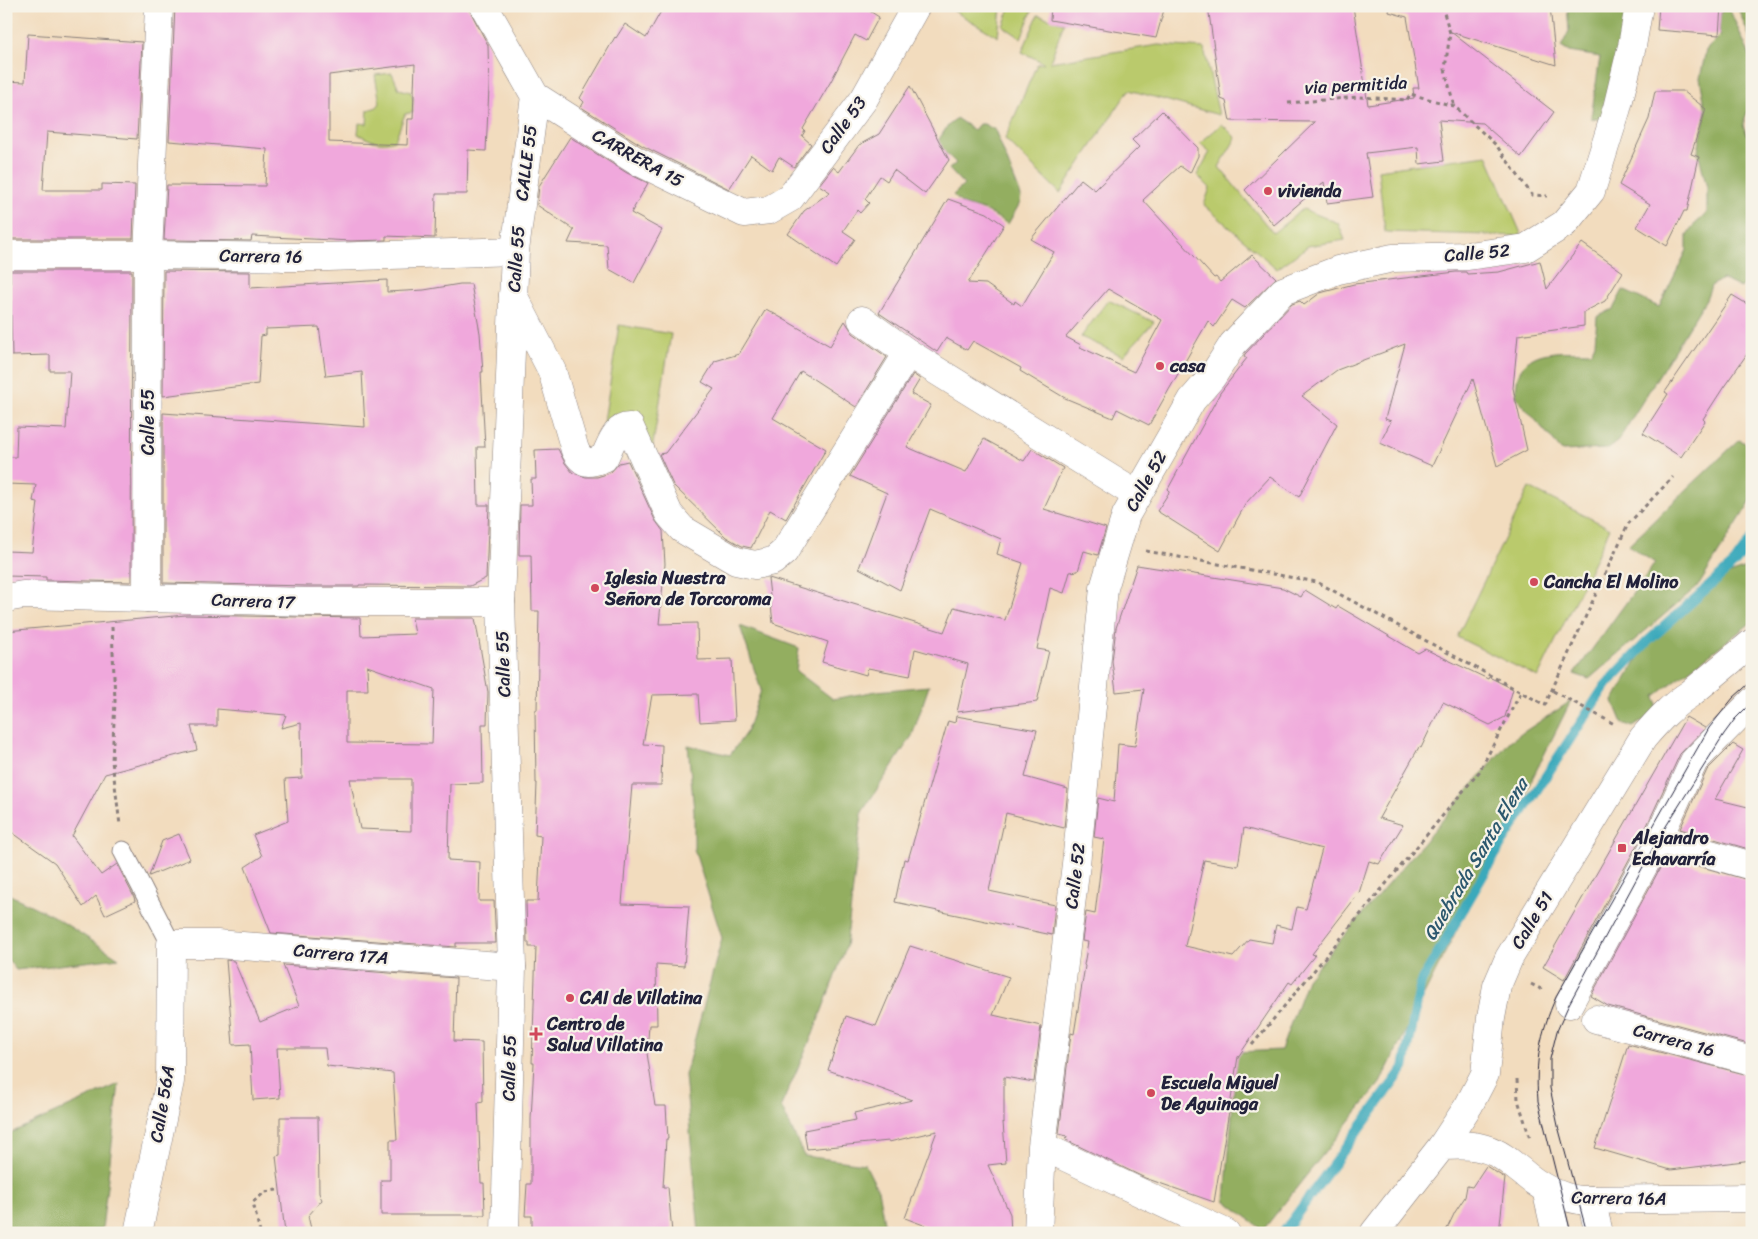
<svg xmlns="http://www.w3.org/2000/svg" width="1758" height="1239" viewBox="0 0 1758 1239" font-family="Sriracha,sans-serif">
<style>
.green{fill:#baca6c;stroke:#6e7654}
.forest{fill:#93ae60;stroke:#5a684e}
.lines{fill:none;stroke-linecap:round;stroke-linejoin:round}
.stream{stroke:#3ba9bb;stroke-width:10}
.building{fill:#f0a8dc;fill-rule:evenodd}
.service-casing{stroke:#8a7f7c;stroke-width:21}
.pedestrian-casing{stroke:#8a7f7c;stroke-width:29}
.minor-casing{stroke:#8a7f7c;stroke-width:29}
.tertiary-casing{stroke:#8a7f7c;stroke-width:29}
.path{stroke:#8a7f7c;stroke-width:3;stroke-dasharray:4 4;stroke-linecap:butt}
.service{stroke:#fff;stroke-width:19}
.pedestrian{stroke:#fff;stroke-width:28}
.minor{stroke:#fff;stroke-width:28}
.tertiary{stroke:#fff;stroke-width:28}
.tram{stroke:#22223b;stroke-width:1}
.poi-dot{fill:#d1495b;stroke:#f7f3e8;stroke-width:2}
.labels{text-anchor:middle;stroke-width:4.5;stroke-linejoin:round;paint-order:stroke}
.street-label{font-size:18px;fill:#22223b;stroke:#f7f3e8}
.poi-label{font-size:18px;font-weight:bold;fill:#22223b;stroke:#f7f3e8;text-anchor:start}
.water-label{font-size:19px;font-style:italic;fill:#2c586e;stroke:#f7f3e8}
</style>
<rect width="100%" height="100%" fill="#f7f3e8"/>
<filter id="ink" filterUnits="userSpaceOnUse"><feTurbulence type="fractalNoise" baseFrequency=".02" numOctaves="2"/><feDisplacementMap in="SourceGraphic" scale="10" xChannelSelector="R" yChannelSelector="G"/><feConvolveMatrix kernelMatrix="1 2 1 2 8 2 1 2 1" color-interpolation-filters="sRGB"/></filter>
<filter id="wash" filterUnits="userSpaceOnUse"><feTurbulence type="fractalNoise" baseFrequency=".0096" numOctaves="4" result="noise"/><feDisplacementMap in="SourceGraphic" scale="20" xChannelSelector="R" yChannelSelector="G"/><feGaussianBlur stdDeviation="1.12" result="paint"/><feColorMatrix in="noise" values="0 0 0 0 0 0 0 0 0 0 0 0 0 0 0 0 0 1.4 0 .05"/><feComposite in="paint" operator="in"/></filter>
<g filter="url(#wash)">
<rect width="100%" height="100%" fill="#f2dcbe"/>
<!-- green -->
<path class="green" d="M 950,6 L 1001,6 L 998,37 L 949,8 Z
M 1011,6 L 1034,6 L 1021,38 L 1003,26 Z
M 1038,15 L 1064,23 L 1050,62 L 1158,45 L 1204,48 L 1219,115 L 1129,90 L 1060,193 L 1005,139 L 1037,64 L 1044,63 L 1022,52 Z
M 392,73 L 399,89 L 411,92 L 414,101 L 414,112 L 405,114 L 395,140 C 380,145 371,141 358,134 L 359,123 L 367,124 L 368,110 L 377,107 L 380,103 L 375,75 Z
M 1222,124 L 1236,138 L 1219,167 L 1273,233 L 1303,209 L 1338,223 L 1345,240 L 1308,246 L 1277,269 L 1204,205 L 1210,188 L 1197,175 L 1210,152 L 1200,143 Z
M 1487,155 L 1522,236 L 1385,232 L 1378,170 Z
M 1108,300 L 1154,322 L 1123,356 L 1081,337 Z
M 619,325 L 671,334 L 651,456 L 600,447 Z
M 1529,488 L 1610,528 L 1538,677 L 1457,637 Z"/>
<!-- forest -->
<path class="forest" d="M 1567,6 L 1635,6 L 1616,122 L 1591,118 L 1600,57 L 1569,52 L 1561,47 L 1569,31 Z
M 1725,6 L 1728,6 L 1752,60 L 1752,98 L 1743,125 L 1752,146 L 1752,270 L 1747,281 L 1741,288 L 1722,279 L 1711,286 L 1706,299 L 1618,441 L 1607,449 L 1562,451 L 1515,396 C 1516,389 1517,376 1521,369 C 1535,347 1569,352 1591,352 L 1595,343 L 1597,317 L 1613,309 L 1623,290 L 1659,307 L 1687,250 L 1687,235 L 1692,227 L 1707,213 L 1707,188 L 1698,151 L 1706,111 L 1700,78 L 1706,50 L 1719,37 L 1720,14 Z
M 1737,6 L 1752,6 L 1752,43 Z
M 956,118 L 974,130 L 979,124 L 984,124 L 995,130 L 1021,196 L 1020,203 L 1008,224 L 986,211 L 962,204 L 953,195 L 964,185 L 949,169 L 956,163 L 949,156 L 934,147 L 947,127 Z
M 1739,440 L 1752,446 L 1752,499 L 1699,585 L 1589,679 L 1574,674 L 1655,563 L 1628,545 Z
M 1752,566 L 1752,622 L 1655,696 L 1658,711 L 1633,727 L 1622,723 L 1613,701 L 1648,641 L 1727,575 Z
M 740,626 L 799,648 L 796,671 L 833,699 L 877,691 L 929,686 L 912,736 L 862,812 L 846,947 L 813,1034 L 781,1106 L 804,1156 L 865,1164 L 878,1190 L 886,1233 L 699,1233 L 685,1075 L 722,938 L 694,849 L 694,811 L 688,745 L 730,755 L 747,731 L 761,690 Z
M 1571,701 L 1380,1083 L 1263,1230 L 1225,1200 L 1237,1052 L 1281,1050 L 1307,979 L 1510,741 Z
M 6,893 L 53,916 L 119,958 L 16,970 L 6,957 Z
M 119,1084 L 102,1229 L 82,1233 L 6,1233 L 6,1135 Z"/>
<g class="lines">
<!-- stream -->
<path class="stream" d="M 1283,1233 L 1404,1068 L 1421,982 L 1502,843 L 1605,686 L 1648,641 L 1735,563 L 1752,539"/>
</g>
<g id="blocks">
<!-- building -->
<path class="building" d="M 175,6 L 466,6 L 469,9 L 488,45 L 489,88 L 486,151 L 468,150 L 467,194 L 436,194 L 435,238 L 386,236 L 386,240 L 351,241 L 252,236 L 251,241 L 164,240 L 167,185 L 265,186 L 267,149 L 169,141 ZM 415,64 L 413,119 L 408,119 L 407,145 L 329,142 L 329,75 Z
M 664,6 L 870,6 L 868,10 L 879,17 L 866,41 L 855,35 L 831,81 L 803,129 L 805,131 L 802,136 L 811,144 L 794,167 L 779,157 L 772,170 L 751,155 L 729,189 L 643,146 L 581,107 L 584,102 L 580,98 L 615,37 L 616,38 L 625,24 L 646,38 Z
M 1051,6 L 1165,6 L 1156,38 L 1050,20 Z
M 1208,6 L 1353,6 L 1368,105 L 1414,98 L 1413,88 L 1419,88 L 1407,17 L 1389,12 L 1390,6 L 1550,6 L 1556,65 L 1451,32 L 1554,112 L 1521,157 L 1482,123 L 1439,120 L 1444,161 L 1419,164 L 1418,147 L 1366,153 L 1373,197 L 1327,203 L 1324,182 L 1274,225 L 1245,190 L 1315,122 L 1230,121 L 1226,101 L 1221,99 Z
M 1659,6 L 1721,6 L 1719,35 L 1657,30 Z
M 28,34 L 142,42 L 137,139 L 47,132 L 43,190 L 102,190 L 102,184 L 135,185 L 133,239 L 6,239 L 6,81 L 25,82 Z
M 910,86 L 949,160 L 925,194 L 894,170 L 887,181 L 880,176 L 865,199 L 869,203 L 860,213 L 857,210 L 843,231 L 855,239 L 836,267 L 788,234 L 804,211 L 830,192 L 819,185 L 833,167 L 839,172 L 859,145 L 879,134 Z
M 1655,91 L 1683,91 L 1706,109 L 1691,154 L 1699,157 L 1687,211 L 1684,211 L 1667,246 L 1637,227 L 1650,204 L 1619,185 L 1649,119 Z
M 1162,111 L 1198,148 L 1198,156 L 1190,173 L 1180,166 L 1143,200 L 1214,278 L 1216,277 L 1220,282 L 1252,255 L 1276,278 L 1245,308 L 1232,300 L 1214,327 L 1208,321 L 1149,425 L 1117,409 L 1113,418 L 1065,398 L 1020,371 L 1021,368 L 973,341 L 967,350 L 946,338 L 937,352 L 879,313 L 948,199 L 987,213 L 1004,225 L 968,283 L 986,284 L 1014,304 L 1015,301 L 1022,306 L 1054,252 L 1031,239 L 1081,179 L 1095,190 L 1139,147 L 1132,140 ZM 1108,289 L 1162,320 L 1134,372 L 1080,347 L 1081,345 L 1066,337 Z
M 570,137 L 627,173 L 648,183 L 631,213 L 662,230 L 634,283 L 609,269 L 607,245 L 568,243 L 574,230 L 537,205 L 539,186 Z
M 1582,243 L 1623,272 L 1605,301 L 1584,312 L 1584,326 L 1518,335 L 1513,388 L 1527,450 L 1497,466 L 1473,379 L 1432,466 L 1380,443 L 1391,421 L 1385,419 L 1405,344 L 1337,370 L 1302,396 L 1337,424 L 1299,497 L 1270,477 L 1246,503 L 1220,551 L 1157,511 L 1170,491 L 1168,489 L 1220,393 L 1247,358 L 1244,356 L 1245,354 L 1292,304 L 1300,301 L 1304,305 L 1320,293 L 1354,284 L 1456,272 L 1466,272 L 1467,274 L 1499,272 L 1540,261 L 1547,289 Z
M 10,271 L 132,271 L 131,582 L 46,580 L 46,577 L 6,576 L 6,551 L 32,552 L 38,502 L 33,501 L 36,485 L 6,484 L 6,457 L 16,457 L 17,427 L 66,429 L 70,371 L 50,371 L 50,355 L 12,356 Z
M 164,271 L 250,272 L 250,288 L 387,280 L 387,292 L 424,290 L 460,284 L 471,284 L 480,333 L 483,372 L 481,372 L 485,447 L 477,447 L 478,505 L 489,505 L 486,578 L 470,586 L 359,585 L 359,586 L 309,586 L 163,583 L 163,413 L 365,427 L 362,372 L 326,376 L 319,327 L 266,329 L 266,335 L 261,336 L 258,384 L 163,396 Z
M 1732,295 L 1752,307 L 1752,347 L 1723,388 L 1703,419 L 1705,421 L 1681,457 L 1643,433 L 1668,394 L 1665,392 Z
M 766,309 L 830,346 L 845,321 L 853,333 L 887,357 L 856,407 L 801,371 L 773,418 L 826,449 L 786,519 L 770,510 L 751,548 L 742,546 L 726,537 L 673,485 L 659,454 L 665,453 L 714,389 L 702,382 L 715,361 L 739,354 Z
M 913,374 L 920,379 L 911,394 L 931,405 L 907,447 L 966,472 L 984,439 L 1024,461 L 1032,449 L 1063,468 L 1044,509 L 1106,528 L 1098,555 L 1084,551 L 1078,571 L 1070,572 L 1064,593 L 1050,588 L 1037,649 L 1049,651 L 1037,702 L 957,712 L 968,664 L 915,649 L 910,676 L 868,668 L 866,675 L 822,662 L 828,642 L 773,623 L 768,578 L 769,578 L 944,632 L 954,607 L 1005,620 L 1023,563 L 997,554 L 1001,539 L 930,509 L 900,590 L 859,568 L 887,493 L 850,476 Z
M 558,449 L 565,463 L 573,473 L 586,477 L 597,477 L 610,473 L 619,463 L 628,461 L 655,520 L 663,531 L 665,564 L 659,624 L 697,623 L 698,660 L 732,659 L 735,720 L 700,722 L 698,694 L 652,695 L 643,744 L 662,745 L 661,785 L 632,785 L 622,904 L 689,906 L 684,966 L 656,964 L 657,1025 L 649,1025 L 647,1053 L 655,1106 L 666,1106 L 668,1139 L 666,1139 L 663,1187 L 668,1187 L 672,1233 L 532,1233 L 532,1216 L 525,1216 L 527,1184 L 531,1184 L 531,1119 L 534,1063 L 532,1063 L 536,947 L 529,947 L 529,942 L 527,942 L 526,901 L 538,901 L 541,836 L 535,835 L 537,783 L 536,783 L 535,710 L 537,710 L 539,611 L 532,611 L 531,555 L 519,555 L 520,505 L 532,505 L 531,479 L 536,479 L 535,450 Z
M 1137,565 L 1283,588 L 1301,597 L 1305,590 L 1336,609 L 1338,606 L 1418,653 L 1425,649 L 1488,679 L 1489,677 L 1513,689 L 1505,717 L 1490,725 L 1443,702 L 1421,748 L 1419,747 L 1379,818 L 1403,825 L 1379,864 L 1369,861 L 1359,893 L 1312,954 L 1315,955 L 1292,984 L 1289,982 L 1238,1057 L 1214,1202 L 1145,1178 L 1066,1140 L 1067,1136 L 1059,1134 L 1071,1033 L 1074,1034 L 1085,966 L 1084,965 L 1088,942 L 1082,941 L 1086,912 L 1095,914 L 1104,839 L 1094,837 L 1098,798 L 1114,802 L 1118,744 L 1135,746 L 1144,689 L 1116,692 L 1112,661 L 1116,628 ZM 1244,828 L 1322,849 L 1306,909 L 1297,907 L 1292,929 L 1276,925 L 1272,943 L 1249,939 L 1233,957 L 1185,946 L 1204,860 L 1238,866 Z
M 186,615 L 360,618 L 361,636 L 415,634 L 412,618 L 475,618 L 488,692 L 487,724 L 482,724 L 483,783 L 450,784 L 448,860 L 480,862 L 479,901 L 494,901 L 496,943 L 456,943 L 456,947 L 271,933 L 245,867 L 262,856 L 253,835 L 288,821 L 285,779 L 302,778 L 301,723 L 281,728 L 286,715 L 217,709 L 217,726 L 191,726 L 197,750 L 105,774 L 72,836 L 101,875 L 117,864 L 134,897 L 135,901 L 105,915 L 96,896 L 83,907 L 55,863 L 6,828 L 6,631 ZM 367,666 L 434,689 L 432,744 L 347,743 L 347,690 L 368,690 ZM 350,779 L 411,779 L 411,831 L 360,829 Z
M 956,716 L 1037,730 L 1025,777 L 1068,789 L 1064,828 L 1006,813 L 989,891 L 1055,905 L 1052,935 L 895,902 L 904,859 L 908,860 L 948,721 L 955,723 Z
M 1686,717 L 1705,728 L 1680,754 L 1644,832 L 1564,980 L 1543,967 Z
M 1733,744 L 1743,750 L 1715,799 L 1752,808 L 1752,850 L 1680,829 L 1707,770 Z
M 179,834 L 190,859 L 149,876 L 162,841 Z
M 1666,857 L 1752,881 L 1752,1045 L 1608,1006 L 1591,996 Z
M 910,946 L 1009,977 L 993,1015 L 1041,1026 L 1034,1082 L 1004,1077 L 1004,1123 L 1003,1122 L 1006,1163 L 988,1165 L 1010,1214 L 1011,1233 L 934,1233 L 934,1229 L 905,1218 L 937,1131 L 889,1142 L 889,1141 L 807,1149 L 804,1130 L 856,1120 L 854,1113 L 912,1100 L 828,1070 L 846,1016 L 876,1026 Z
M 226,960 L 234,961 L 260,1022 L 299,1006 L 283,965 L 456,978 L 454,1041 L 482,1042 L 483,1102 L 478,1103 L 481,1183 L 484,1183 L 485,1215 L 381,1215 L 381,1180 L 390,1180 L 390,1140 L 397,1140 L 393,1073 L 327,1066 L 325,1048 L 277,1048 L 280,1098 L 253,1100 L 250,1044 L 233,1045 Z
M 1628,1044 L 1752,1076 L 1752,1160 L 1671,1170 L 1595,1148 Z
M 280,1117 L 318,1117 L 319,1193 L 322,1200 L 308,1216 L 312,1233 L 285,1233 L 276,1156 L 280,1155 Z
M 1486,1166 L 1505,1178 L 1499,1233 L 1445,1233 L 1455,1212 L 1465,1197 L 1467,1186 L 1472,1187 Z"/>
</g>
</g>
<g filter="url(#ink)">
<use href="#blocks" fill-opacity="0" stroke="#8a7f7c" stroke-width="1"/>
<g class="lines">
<!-- service casing -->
<g class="service-casing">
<path id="service" d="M 123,851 L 171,944"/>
</g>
<!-- pedestrian casing -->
<g class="pedestrian-casing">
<path id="pedestrian" d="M 513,295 L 552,371 L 575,450 C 583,465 589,464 604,458 C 610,447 615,426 630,427 L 669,514 L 682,529 L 736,561 L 755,565 L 773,561 L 784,552 L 908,353
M 1546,1189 L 1556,1233
M 1591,1200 L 1599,1233"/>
</g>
<!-- minor casing -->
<g class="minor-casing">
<path id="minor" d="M 159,6 L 148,255 L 301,257
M 484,6 L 535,96 L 635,160 L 744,213 L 769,210 L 790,198 L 864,99 L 916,6
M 282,257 L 328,257 L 515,251 L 517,233
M 862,320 L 908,353 L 1137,495
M 6,598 L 23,595 L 147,598
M 501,602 L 515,251 L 535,96
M 1658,839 L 1752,866
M 1569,1004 L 1658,839 L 1694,761 L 1752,702
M 1596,1019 L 1752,1061
M 1442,1146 L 1469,1105 L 1485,1074 L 1491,1018 L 1497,986 L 1509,958 L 1643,738 C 1657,722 1672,705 1690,694 L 1752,643
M 138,1233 L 170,1081 L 171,944 L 217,944 L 512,967"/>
</g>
<!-- tertiary casing -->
<g class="tertiary-casing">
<path id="tertiary" d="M 6,255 L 148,255 L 147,598 L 309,602 L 501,602 L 512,967 L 505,1233
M 1042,1146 L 1226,1233
M 1038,1233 L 1042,1146 L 1076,864 L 1104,588 L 1126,515 L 1192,400 L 1212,377 L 1233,344 L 1283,291 L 1338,270 L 1393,258 L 1468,256 L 1526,248 L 1564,224 L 1591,191 L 1617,108 L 1632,46 L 1639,6
M 1374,1233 L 1442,1146 C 1461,1145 1478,1144 1496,1153 C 1505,1157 1513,1165 1521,1171 C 1538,1186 1556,1196 1579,1200 L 1752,1198"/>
</g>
<!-- path -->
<path class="path" d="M 1442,6 L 1450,33 L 1445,69 L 1454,106
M 1288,103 L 1358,97 L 1407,100 L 1410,94 L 1454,106 L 1496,145 L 1532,195 L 1547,196
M 1146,551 L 1317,582 L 1545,705 L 1628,524 L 1673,477
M 112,627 L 115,701 L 112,761 L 120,825
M 1553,691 L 1616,725
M 1531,984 L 1543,990
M 1252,1045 L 1479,772 L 1521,692
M 1517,1079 L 1518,1100 L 1530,1138
M 260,1233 L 253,1202 L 265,1192 L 277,1190"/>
<!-- service -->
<use href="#service" class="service"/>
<!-- pedestrian -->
<use href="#pedestrian" class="pedestrian"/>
<!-- minor -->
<use href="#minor" class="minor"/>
<!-- tertiary -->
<use href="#tertiary" class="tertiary"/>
<!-- tram -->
<path class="tram" d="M 1571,1233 L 1538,1101 C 1535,1060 1540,1034 1556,997 L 1709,728 L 1733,698 L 1752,681
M 1587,1233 L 1558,1126 L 1550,1088 L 1550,1059 L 1557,1031 L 1569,1004 L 1658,839 L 1724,734 L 1735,719 L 1752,702"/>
</g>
</g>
<!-- markers -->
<g class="poi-dot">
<circle cx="1268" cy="191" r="5"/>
<circle cx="1160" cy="366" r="5"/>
<circle cx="1534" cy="582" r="5"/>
<circle cx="595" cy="588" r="5"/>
<rect x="1617" y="843" width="10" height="10" rx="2.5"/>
<circle cx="570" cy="998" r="5"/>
<path d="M533.5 1026.5h5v5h5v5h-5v5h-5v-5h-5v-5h5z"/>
<circle cx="1151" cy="1093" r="5"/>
</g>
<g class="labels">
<!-- street labels -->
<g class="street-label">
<text transform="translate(1356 85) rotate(-3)" y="6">via permitida</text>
<text transform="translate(843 125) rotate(-54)" y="6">Calle 53</text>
<text transform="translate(638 158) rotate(29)" y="6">CARRERA 15</text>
<text transform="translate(526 163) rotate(-83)" y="6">CALLE 55</text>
<text transform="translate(1477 253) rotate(-5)" y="6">Calle 52</text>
<text transform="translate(261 256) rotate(1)" y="6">Carrera 16</text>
<text transform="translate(516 259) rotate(-86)" y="6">Calle 55</text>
<text transform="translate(148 422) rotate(-90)" y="6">Calle 55</text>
<text transform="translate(1146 481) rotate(-61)" y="6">Calle 52</text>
<text transform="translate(253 601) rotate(2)" y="6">Carrera 17</text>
<text transform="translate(503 664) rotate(-92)" y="6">Calle 55</text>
<text transform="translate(1075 876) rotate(-83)" y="6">Calle 52</text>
<text transform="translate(1532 920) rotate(-59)" y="6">Calle 51</text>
<text transform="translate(341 954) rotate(5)" y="6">Carrera 17A</text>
<text transform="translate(1674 1040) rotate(15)" y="6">Carrera 16</text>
<text transform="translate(509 1068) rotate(-89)" y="6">Calle 55</text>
<text transform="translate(162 1104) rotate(-81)" y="6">Calle 56A</text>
<text transform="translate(1619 1198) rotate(1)" y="6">Carrera 16A</text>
</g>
<!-- poi labels -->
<g class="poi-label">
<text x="1278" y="197">vivienda</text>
<text x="1170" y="372">casa</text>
<text x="605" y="584">Iglesia Nuestra<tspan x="605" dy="21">Señora de Torcoroma</tspan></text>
<text x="1544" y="588">Cancha El Molino</text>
<text x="1632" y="844">Alejandro<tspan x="1632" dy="21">Echavarría</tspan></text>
<text x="580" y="1004">CAI de Villatina</text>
<text x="547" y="1030">Centro de<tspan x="547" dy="21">Salud Villatina</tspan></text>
<text x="1161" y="1089">Escuela Miguel<tspan x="1161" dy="21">De Aguinaga</tspan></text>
</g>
<!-- water labels -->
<g class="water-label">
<text transform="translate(1475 859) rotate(-59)" y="7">Quebrada Santa Elena</text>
</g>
</g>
<!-- margin -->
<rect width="1758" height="1239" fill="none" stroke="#f7f3e8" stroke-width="25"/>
</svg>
